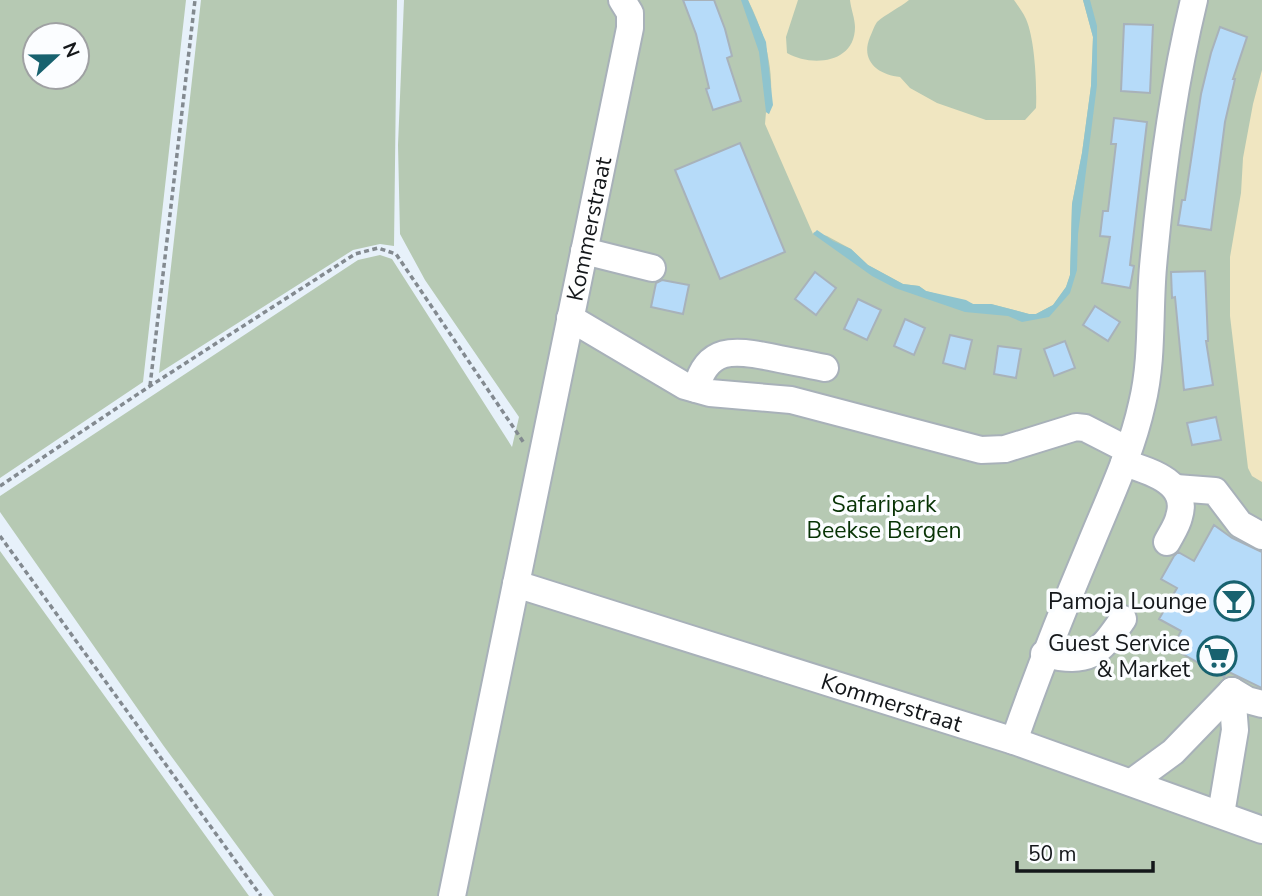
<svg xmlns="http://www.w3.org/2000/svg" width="1262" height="896" viewBox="0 0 1262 896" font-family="'Nunito Sans',sans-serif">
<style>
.green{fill:#b6c9b3;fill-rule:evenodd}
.sand{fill:#f0e6c1}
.water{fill:#8fc4ce}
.building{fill:#b6dbf9;stroke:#a8b2ba;stroke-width:2}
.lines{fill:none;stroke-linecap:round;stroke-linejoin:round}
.minor-casing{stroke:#a8b1b9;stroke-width:30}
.path{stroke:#838a90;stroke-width:3.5;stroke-dasharray:5 3.5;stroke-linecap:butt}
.minor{stroke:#fff;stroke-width:26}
.labels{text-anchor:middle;stroke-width:7;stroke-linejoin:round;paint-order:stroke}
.street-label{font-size:23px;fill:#14171a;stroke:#fbfdff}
.park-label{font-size:23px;fill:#083305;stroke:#fbfdff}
.poi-label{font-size:23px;fill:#14171a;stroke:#fbfdff;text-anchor:end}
</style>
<rect width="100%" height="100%" fill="#e7f1fa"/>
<!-- green -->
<path class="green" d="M 0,0 L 186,0 L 143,382 L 0,478 ZM 77,35 L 77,77 L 35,77 L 35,35 Z
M 201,0 L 397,0 L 394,246 L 380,244 L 353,250 L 159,373 Z
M 404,0 L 1262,0 L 1262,896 L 274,896 L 163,745 L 0,512 L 0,496 L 358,260 L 380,255 L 392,259 L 512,447 L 519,417 L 425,280 L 400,234 L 398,145 Z
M 0,551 L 249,896 L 0,896 Z"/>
<!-- sand -->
<path class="sand" d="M 748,0 L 798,0 L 786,37 L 787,53 C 811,67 855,64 855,27 C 855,19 851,9 850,0 L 909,0 C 899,8 886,14 877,22 C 874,26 872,33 870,37 C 860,61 878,75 900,77 L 910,88 L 937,103 L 986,120 L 1025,120 L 1036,108 C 1037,86 1035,39 1026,19 C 1023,12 1018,6 1014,0 L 1083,0 L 1093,37 L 1091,86 L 1082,153 L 1072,204 L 1070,275 L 1066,287 L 1053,305 L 1036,314 L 1029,314 L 991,304 L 973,304 L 926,291 L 919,286 L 903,284 L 868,265 L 851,249 L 827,236 L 814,232 L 813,234 L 765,124 L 766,112 L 769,114 C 776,74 766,36 748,0 Z
M 1262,70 L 1262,482 L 1252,476 L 1248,468 L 1230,316 L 1230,257 L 1241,193 L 1243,158 L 1253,104 Z"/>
<!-- water -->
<path class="water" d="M 741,0 L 748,0 L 766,42 L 773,105 L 769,114 L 766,112 L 759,52 Z
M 1083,0 L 1090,0 L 1097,26 L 1097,85 L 1078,234 L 1077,270 L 1070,293 L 1049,317 L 1022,322 L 1008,316 L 965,312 L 895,288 L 872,276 L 813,234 L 817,230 L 833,241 L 851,249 L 868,265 L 903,284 L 919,286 L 926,291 L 966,300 L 973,304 L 991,304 L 1029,314 L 1036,314 L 1053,305 L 1066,287 L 1070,275 L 1072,204 L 1082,153 L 1091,86 L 1093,37 Z"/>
<!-- building -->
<path class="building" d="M 683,0 L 714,0 L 725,29 L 732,56 L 727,58 L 741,101 L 713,110 L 706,89 L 709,88 L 696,34 Z
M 1124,24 L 1153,25 L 1150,93 L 1121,91 Z
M 1220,27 L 1247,37 L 1233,79 L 1235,79 L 1225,122 L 1211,230 L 1178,225 L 1182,200 L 1185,200 L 1201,94 L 1211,53 Z
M 1114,118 L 1147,122 L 1130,265 L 1134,266 L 1130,288 L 1102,283 L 1110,237 L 1100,236 L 1103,211 L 1108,211 L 1116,144 L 1111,144 Z
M 740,143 L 785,252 L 720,279 L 675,170 Z
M 1205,271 L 1208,341 L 1206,341 L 1213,385 L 1184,390 L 1175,297 L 1172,298 L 1171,272 Z
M 815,272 L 836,288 L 816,315 L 795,299 Z
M 662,280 L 689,285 L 683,314 L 651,307 L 656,283 Z
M 858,299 L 881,310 L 867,340 L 844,329 Z
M 1095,306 L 1120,322 L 1108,341 L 1083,325 Z
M 905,319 L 925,328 L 914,355 L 894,346 Z
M 950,335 L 972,340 L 965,369 L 943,363 Z
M 1065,341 L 1075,368 L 1054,376 L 1044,349 Z
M 998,346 L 1021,349 L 1016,378 L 994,374 Z
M 1216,417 L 1221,440 L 1192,445 L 1187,423 Z
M 1214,525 L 1232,538 L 1262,552 L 1262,688 L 1227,671 L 1224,677 L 1172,648 L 1181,631 L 1159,619 L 1177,588 L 1161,579 L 1174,556 L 1178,552 L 1194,561 Z"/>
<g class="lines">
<!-- minor casing -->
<g class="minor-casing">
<g id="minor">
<path d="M 584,251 L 652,268"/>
<path d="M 570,318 L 685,386 L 710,393 L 791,400 L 981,450 L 1005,449 L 1076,427 L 1085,428 L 1128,450"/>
<path d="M 696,389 C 707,346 734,350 770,357 C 789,361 807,364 825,368"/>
<path d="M 1124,463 C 1149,471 1190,482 1179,517 C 1177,526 1171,534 1167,542"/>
<path d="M 1176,488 L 1215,491 L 1240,524 L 1262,536"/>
<path id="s1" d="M 516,584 L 1014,741 L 1262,830"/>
<path d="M 1044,654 C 1089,664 1098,656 1123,619"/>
<path d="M 1232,691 L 1247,700 L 1262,704"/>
<path d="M 1014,741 C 1037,675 1062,612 1089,548 C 1108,501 1131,454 1142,404 C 1153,359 1149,313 1153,267 C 1161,177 1173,87 1194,0"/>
<path d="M 1132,782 L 1173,752 L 1232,691"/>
<path d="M 1221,814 L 1235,730 L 1232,691"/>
<path id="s2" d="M 452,896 L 630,28 L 630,13 L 622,0"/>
</g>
</g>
<!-- path -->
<path class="path" d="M 150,386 L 195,0
M 0,486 L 150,386 L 355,254 L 378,248 L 396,254 L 524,443
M 0,536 L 261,896"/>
<!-- minor -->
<use href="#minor" class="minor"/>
</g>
<!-- icons -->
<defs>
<g id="bar-ring" transform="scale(2.0125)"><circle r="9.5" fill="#fbfdff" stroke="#18626f" stroke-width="1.5"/><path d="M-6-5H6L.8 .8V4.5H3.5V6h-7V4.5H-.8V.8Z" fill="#18626f"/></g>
<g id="supermarket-ring" transform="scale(2.0125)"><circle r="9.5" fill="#fbfdff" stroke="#18626f" stroke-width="1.5"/><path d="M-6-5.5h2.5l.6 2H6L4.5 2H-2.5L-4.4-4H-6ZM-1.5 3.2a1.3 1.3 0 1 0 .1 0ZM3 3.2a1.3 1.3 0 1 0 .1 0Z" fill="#18626f"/></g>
</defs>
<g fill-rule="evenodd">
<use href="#bar-ring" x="1234" y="601"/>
<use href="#supermarket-ring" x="1217" y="656"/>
</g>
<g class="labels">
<!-- street labels -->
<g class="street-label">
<text dy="8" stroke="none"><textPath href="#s2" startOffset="681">Kommerstraat</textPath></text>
<text dy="8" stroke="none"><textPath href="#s1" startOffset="394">Kommerstraat</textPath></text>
</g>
<!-- park labels -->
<g class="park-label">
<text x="884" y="512">Safaripark<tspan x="884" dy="26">Beekse Bergen</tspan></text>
</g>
<!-- poi labels -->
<g class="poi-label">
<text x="1207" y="609">Pamoja Lounge</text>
<text x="1190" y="651">Guest Service<tspan x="1190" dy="26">&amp; Market</tspan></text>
</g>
</g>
<!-- north arrow -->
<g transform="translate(56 56) rotate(68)"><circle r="33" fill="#fbfdff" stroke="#9fa1a3" stroke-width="2"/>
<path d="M0-5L12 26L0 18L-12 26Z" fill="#18626f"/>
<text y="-10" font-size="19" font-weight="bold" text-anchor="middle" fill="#14171a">N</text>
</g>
<!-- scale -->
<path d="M1017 861v10h136v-10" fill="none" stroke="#14171a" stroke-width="3.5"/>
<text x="1028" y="861" font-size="21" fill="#14171a" stroke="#fbfdff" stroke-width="5" paint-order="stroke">50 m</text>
</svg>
